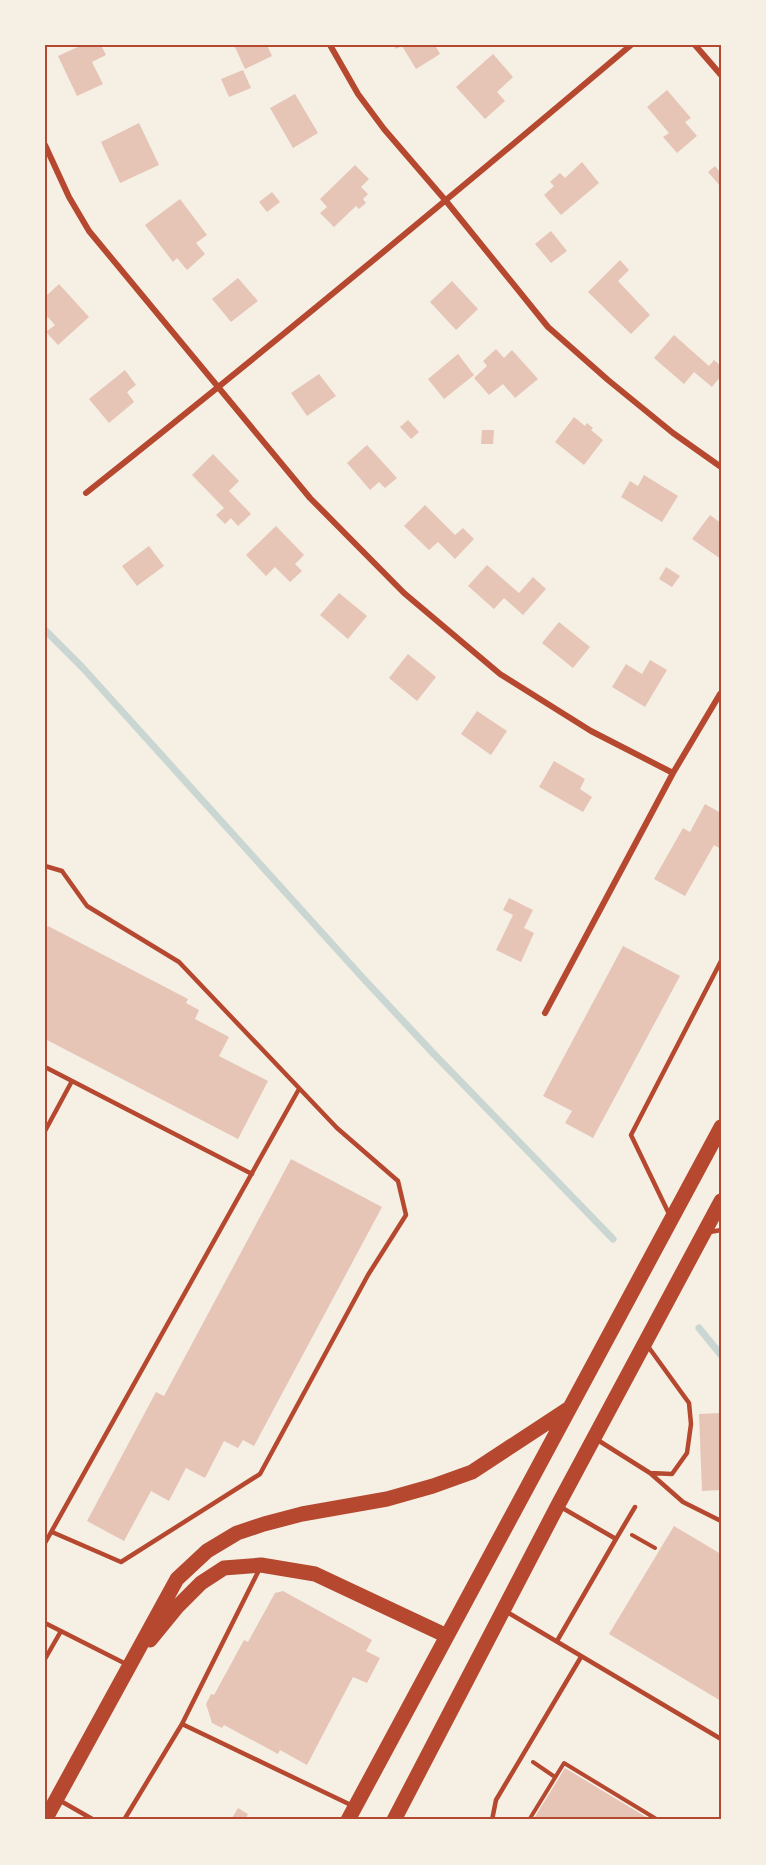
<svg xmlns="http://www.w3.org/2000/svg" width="766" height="1865" viewBox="0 0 766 1865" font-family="Roboto,sans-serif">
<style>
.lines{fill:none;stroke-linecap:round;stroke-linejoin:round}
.stream{stroke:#c9d6d2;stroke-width:7}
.building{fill:#e6c5b7}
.path{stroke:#b5482f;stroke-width:4}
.service{stroke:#b5482f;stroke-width:4.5}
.minor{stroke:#b5482f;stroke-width:6}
.primary{stroke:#b5482f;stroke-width:15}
.neatline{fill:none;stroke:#b5482f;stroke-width:2}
</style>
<rect width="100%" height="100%" fill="#f6efe4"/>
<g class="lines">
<!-- stream -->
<path class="stream" d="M 45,630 L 82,667 L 362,977 L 432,1052 L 613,1239
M 699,1328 L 721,1355"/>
</g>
<!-- building -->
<path class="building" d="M 82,45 L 101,45 L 106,55 L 92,62 L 103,84 L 77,96 L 58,56 Z
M 234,45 L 267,45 L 272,56 L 245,69 Z
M 393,45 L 435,45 L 440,54 L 416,69 L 402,46 L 396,49 Z
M 493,54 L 513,77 L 497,92 L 505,101 L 485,119 L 456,87 Z
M 243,70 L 251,88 L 229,97 L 221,79 Z
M 667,90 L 691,118 L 685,122 L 697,136 L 677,153 L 663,137 L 669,133 L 647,107 Z
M 295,94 L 318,133 L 293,148 L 270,108 Z
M 139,123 L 159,165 L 120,183 L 101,142 Z
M 582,162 L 599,183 L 561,215 L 544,195 L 554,186 L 550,182 L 560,173 L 565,178 Z
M 355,165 L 369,179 L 361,187 L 368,194 L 363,199 L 366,203 L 359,209 L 356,206 L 334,227 L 320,213 L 327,207 L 320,199 Z
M 715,166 L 719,171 L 721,169 L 721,187 L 708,172 Z
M 272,192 L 280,202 L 267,212 L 259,202 Z
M 180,199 L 207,235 L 196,243 L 205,254 L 187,270 L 177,258 L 173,262 L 145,225 Z
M 551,231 L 567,251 L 551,263 L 535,244 Z
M 620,260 L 629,270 L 618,281 L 650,315 L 631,334 L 588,292 Z
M 238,278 L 258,301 L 231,322 L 212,299 Z
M 452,281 L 478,309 L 456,330 L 430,302 Z
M 59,284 L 89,317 L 58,345 L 46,332 L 55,325 L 45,314 L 45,297 Z
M 674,335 L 709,366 L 714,360 L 721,366 L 721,376 L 712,387 L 694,372 L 684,384 L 654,358 Z
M 496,349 L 504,358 L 512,350 L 538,379 L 515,398 L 503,384 L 489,395 L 474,378 L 487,366 L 483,361 Z
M 458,354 L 474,375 L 444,399 L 428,379 Z
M 125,370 L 136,385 L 127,392 L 134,402 L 109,423 L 89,399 Z
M 319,374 L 336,396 L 307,416 L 291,393 Z
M 574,417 L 585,426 L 587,423 L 593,428 L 591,430 L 603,440 L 584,465 L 555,442 Z
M 408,420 L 419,432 L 411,439 L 400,427 Z
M 482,430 L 494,430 L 493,444 L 481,444 Z
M 367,445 L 397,478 L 385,488 L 379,482 L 370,490 L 347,463 Z
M 213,454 L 239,481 L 229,491 L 251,514 L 238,526 L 231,518 L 225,524 L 216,515 L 224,508 L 192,475 Z
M 644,475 L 678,496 L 662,522 L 621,497 L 630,481 L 638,486 Z
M 425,505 L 455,535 L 463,528 L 474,539 L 455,559 L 438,542 L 429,550 L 404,526 Z
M 710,515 L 721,523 L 721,559 L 692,539 Z
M 276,526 L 304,555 L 295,564 L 302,571 L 290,582 L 275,567 L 266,576 L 246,555 Z
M 149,546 L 164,566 L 137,586 L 122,566 Z
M 487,565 L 519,593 L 533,577 L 546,589 L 523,615 L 504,598 L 494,609 L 468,586 Z
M 666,567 L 680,576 L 672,587 L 659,579 Z
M 339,593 L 367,616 L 348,639 L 320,615 Z
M 559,622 L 590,647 L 573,668 L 542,643 Z
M 408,654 L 436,677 L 417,701 L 389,678 Z
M 650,660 L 667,670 L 645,707 L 612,687 L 626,664 L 642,674 Z
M 477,711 L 507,731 L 491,755 L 461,734 Z
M 554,761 L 585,779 L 580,789 L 592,797 L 583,812 L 539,787 Z
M 705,804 L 721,813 L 721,849 L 714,845 L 685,896 L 654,879 L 683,828 L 690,832 Z
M 509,898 L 533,910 L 524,928 L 534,933 L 521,962 L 496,950 L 513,915 L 503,910 Z
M 48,926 L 188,999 L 186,1003 L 199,1010 L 195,1019 L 229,1037 L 219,1056 L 268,1081 L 238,1139 L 45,1039 L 45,931 Z
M 623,946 L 680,976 L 593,1138 L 565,1123 L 572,1111 L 543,1096 Z
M 291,1159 L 382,1207 L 254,1446 L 243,1440 L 238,1448 L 224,1441 L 205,1478 L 186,1468 L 169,1501 L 151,1491 L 124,1541 L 87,1521 L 156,1392 L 164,1396 Z
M 721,1413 L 721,1490 L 702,1491 L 699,1414 Z
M 674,1526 L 721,1554 L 721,1701 L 609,1634 Z
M 283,1591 L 372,1640 L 366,1651 L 380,1658 L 367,1683 L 353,1677 L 307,1765 L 280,1750 L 278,1754 L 224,1725 L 222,1728 L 212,1723 L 206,1704 L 211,1694 L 214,1695 L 244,1640 L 248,1642 L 275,1593 Z
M 565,1768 L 651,1820 L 533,1820 Z
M 238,1808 L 248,1814 L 245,1820 L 231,1820 Z"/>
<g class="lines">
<!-- path -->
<path class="path" d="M 632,1535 L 655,1548
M 533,1762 L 555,1777
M 529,1820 L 564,1763 L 658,1820"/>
<!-- service -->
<path class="service" d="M 45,866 L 62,871 L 87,906 L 179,962 L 337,1128 L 398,1181 L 406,1215 L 368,1275 L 260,1474 L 121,1562 L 52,1532
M 45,1067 L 252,1174
M 45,1131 L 72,1081
M 670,1216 L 631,1135 L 721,961
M 710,1232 L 721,1230
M 647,1345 L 689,1403 L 691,1424 L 687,1453 L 672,1474 L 650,1473
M 596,1439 L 650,1473 L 683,1502 L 721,1521
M 616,1539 L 635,1507
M 45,1543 L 299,1089
M 507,1612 L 721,1739
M 45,1623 L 128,1665
M 557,1641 L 616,1539 L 559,1506
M 45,1659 L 61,1631
M 182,1724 L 353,1806
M 59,1800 L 94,1820
M 124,1820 L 182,1724 L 260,1568
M 492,1820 L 496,1800 L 581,1657"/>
<!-- minor -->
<path class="minor" d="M 330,45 L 358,94 L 384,129 L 446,201 L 548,327 L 608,380 L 673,433 L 721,467
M 695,45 L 721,75
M 45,145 L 69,197 L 89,231 L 310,498 L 404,593 L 500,674 L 591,731 L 673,773
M 86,493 C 270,347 451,197 631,45
M 545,1013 L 673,773 L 720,694"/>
<!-- primary -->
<path class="primary" d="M 150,1640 L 177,1607 L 201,1583 L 224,1568 L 261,1565 L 315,1574 L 447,1636
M 45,1820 L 177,1579 L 207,1551 L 237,1533 L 264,1524 L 302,1514 L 387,1499 L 433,1486 L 472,1472 L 568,1409
M 348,1820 L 721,1127
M 394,1820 L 558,1505 L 721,1201"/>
</g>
<!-- border -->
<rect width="766" height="1865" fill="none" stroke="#f6efe4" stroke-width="93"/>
<rect x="46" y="46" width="674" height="1772" class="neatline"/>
</svg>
